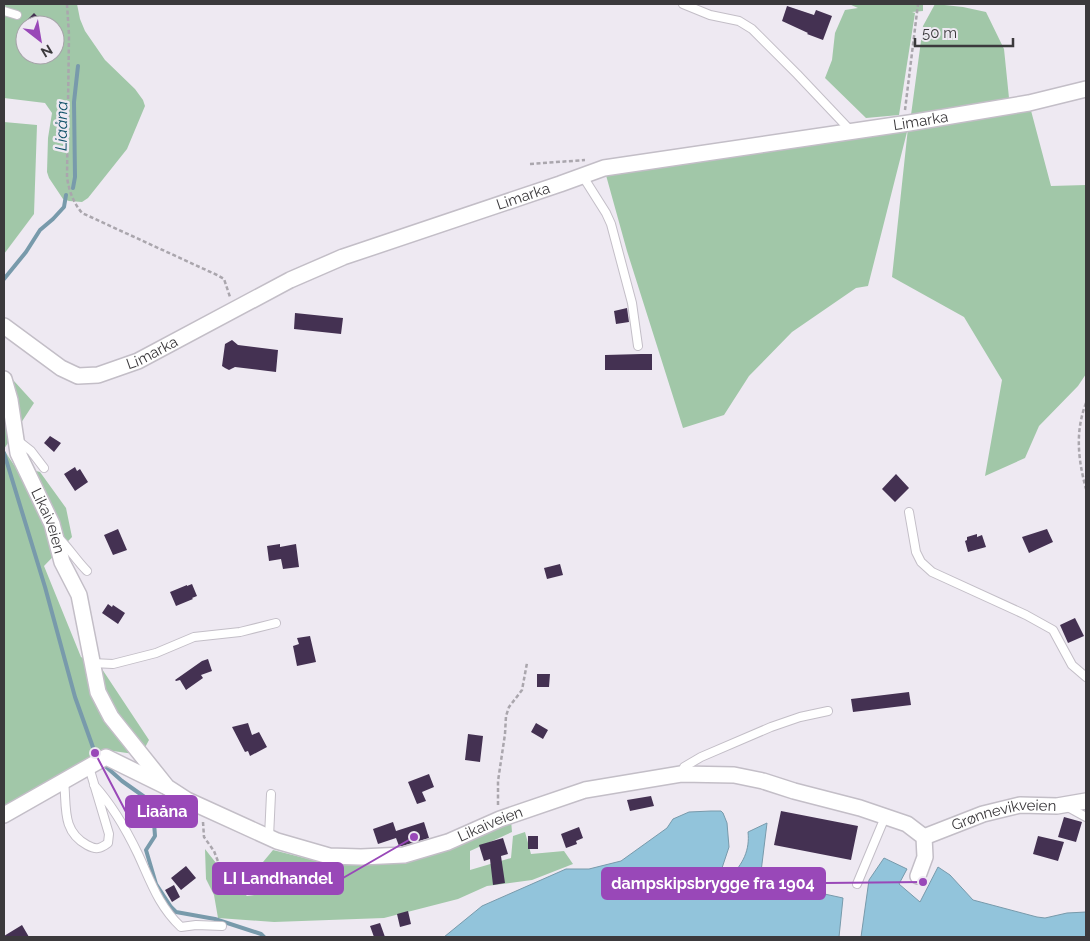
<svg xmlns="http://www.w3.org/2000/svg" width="1090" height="941" viewBox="0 0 1090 941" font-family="Raleway,sans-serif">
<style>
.green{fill:#a1c7a8;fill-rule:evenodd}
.water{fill:#92c4db;stroke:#789aab}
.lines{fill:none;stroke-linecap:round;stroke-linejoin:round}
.stream{stroke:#789aab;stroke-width:4}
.building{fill:#443152}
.lane-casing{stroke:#c3bec7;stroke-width:10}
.street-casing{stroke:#c3bec7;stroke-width:18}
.path{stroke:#aaa6ad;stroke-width:2.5;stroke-dasharray:4 2.5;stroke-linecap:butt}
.lane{stroke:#fff;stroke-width:8}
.street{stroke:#fff;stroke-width:15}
.labels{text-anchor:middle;stroke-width:5;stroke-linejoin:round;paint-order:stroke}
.street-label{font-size:15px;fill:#3b393c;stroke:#eee9f2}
.water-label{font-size:16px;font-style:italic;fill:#105169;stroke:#eee9f2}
.leader{fill:none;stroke:#9948b8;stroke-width:2}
.callout-dot{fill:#9948b8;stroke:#eee9f2;stroke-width:2}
.callout{fill:#9948b8;stroke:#9948b8;stroke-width:2}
.callout-label{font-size:16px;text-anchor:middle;font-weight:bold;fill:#fff}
</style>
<rect width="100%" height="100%" fill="#eee9f2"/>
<!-- green -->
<path class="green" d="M 4,4 L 77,4 L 80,19 L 85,31 L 105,60 L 135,89 L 143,100 L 145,106 L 127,149 L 88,198 L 82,202 L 69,201 L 63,199 L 49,178 L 47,172 L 48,138 L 52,113 L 45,103 L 4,98 ZM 25,25 L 55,25 L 55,55 L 25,55 Z
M 849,4 L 923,4 L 923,11 L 912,12 L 915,13 L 899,115 L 866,118 L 825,78 L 832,60 L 835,33 L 845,10 L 858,8 Z
M 935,4 L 963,7 L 986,12 L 1004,49 L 1009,98 L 911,115 L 923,26 Z
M 1029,103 L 1051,186 L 1086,185 L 1086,374 L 1078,386 L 1039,426 L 1025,458 L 985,476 L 1002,380 L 964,317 L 892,277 L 908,128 L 868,286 L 856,288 L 792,332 L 749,376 L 724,415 L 683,428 L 627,251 L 604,168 Z
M 4,122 L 37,125 L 34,214 L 4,254 Z
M 4,370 L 34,403 L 4,449 Z
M 4,450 L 14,465 L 40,472 L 66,508 L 72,537 L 44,566 L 81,657 L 102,669 L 149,740 L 141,755 L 113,751 L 96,757 L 4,808 Z
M 511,820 L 512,832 L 470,851 L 470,870 L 511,858 L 513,836 L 525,832 L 531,854 L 564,851 L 573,864 L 532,880 L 487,886 L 458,899 L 384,918 L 274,922 L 218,918 L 214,895 L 206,879 L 205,849 L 227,877 L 247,896 L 267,893 L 263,862 L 273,850 L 332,865 L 390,863 L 431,855 Z"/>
<!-- water -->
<path class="water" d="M 711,811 L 721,811 L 723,813 L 727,823 L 729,847 L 721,871 L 724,876 L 730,877 C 743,864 750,850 748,832 L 767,823 L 760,880 L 843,898 L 839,937 L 444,937 L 482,906 L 566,869 L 589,869 L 621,861 L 667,828 L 673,819 L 689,812 Z
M 884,858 L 907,869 L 899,884 L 920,902 L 938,867 L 950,875 L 973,900 L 1037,917 L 1045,918 L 1067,913 L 1086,912 L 1086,937 L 861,937 L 869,880 Z"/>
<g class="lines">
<!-- stream -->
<path class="stream" d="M 73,188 L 75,177 L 74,102 L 78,66
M 4,279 L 26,252 L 40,230 L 53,219 L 64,207 L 66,195
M 4,453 L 45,587 L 75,697 L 95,753 L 99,758
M 103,764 L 122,781 L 146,798 L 153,809 L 155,836 L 146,850 L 156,884 L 171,907 L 176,912 L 215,919 L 261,934 L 264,937"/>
</g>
<!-- building -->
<path class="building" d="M 787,6 L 814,15 L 816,10 L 832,16 L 823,40 L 807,34 L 808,33 L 782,21 Z
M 34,13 L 46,25 L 22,25 Z
M 627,308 L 629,322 L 616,324 L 614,311 Z
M 295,313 L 343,318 L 341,334 L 294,329 Z
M 232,340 L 238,345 L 278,350 L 276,372 L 235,367 L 229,370 L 225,368 L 222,366 L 225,344 Z
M 641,354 L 652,354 L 652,370 L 605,370 L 605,355 Z
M 50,436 L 61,443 L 54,452 L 44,443 Z
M 75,467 L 77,471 L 80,469 L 88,482 L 75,491 L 64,474 Z
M 896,474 L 909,488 L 895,502 L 882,489 Z
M 118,529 L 127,550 L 113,555 L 104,535 Z
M 1047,529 L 1053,542 L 1029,553 L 1022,537 Z
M 977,534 L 977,537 L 982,535 L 986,547 L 968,552 L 965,541 L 967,540 L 967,537 Z
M 280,544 L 280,547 L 296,544 L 299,567 L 283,569 L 281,559 L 269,561 L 267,546 Z
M 560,564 L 563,575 L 547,579 L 544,568 Z
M 192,584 L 197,596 L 192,598 L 193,599 L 176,606 L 170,592 L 187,585 L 187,586 Z
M 108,604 L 112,607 L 113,605 L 125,613 L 118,624 L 102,613 Z
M 1075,618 L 1084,636 L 1068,643 L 1060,625 Z
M 310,636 L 316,662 L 297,666 L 293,646 L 299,644 L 297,638 Z
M 208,659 L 212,671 L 201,675 L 203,678 L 186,690 L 180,680 L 176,681 L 175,680 L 202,661 Z
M 537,674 L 550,674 L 549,687 L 537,687 Z
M 909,692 L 911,705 L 853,712 L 851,699 Z
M 248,723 L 252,735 L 259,732 L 267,747 L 250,756 L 248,751 L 245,752 L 232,727 Z
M 536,723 L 548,730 L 543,739 L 531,732 Z
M 468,734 L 483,736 L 480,762 L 465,760 Z
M 429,774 L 434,787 L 422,792 L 426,801 L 417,804 L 408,782 Z
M 651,796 L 654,806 L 630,811 L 627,800 Z
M 781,811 L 858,826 L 851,860 L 774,845 Z
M 1064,817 L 1082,822 L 1076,842 L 1058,837 Z
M 393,822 L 396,831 L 424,822 L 429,838 L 402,846 L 399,846 L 396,838 L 378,844 L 373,829 Z
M 579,827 L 583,838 L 576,841 L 577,844 L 566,848 L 561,834 Z
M 528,836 L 538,836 L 538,849 L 528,849 Z
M 1038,836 L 1064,842 L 1058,861 L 1033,854 Z
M 503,838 L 508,854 L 501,856 L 505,883 L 493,885 L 490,859 L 484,861 L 479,845 Z
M 186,866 L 196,878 L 181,890 L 171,878 Z
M 263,881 L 264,892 L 246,894 L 244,884 Z
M 174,885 L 180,897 L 172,902 L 165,890 Z
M 408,911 L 411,924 L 400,927 L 397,914 Z
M 380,923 L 385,937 L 374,937 L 370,926 Z
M 22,925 L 29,937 L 4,937 L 4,936 Z"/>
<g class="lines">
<!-- lane casing -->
<g class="lane-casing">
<path id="lane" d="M 683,4 L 710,15 L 739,21 L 752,29 L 797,74 L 851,131
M 4,11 L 17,15
M 582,175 L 606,213 L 611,224 L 632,303 L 638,346
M 17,440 L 31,451 L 44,468
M 909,512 L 916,552 L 921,562 L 932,572 L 1026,615 L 1053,630 L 1072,665 L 1086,677
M 58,537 C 69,548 76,560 87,571
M 92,663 L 113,664 L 156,653 L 194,637 L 240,632 L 276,623
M 681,774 L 684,767 L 701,757 L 771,727 L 800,717 L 828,711
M 64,781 C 67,806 61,831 87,845 C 96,850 100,849 108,843 L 109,834 L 89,767
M 94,785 C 112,805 126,829 138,854 C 151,882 158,905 181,927 L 196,925 L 222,926
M 1066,806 L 1086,817
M 269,837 L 271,794
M 857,884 L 885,817"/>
</g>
<!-- street casing -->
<g class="street-casing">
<g id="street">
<path id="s1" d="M 4,326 L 61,368 L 78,376 L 98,375 L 138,361 L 290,280 L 343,257 L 560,184 L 604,168 L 909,123 L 1029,103 L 1086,89"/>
<path id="s2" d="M 4,379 L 10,400 L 18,453 L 52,524 L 62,562 L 79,595 L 98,692 L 111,717 L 167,787 L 187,800 L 277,841 L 329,856 L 361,857 L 404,855 L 448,842 L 500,819 L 585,790 L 681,774 L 734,775 L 763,781 L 794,791 L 860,808 L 907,824 L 924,837 L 925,857 L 918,876"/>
<path d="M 4,815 L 106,757 L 165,786"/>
<path id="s3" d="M 924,837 L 983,814 L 1020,805 L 1057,806 L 1086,801"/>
</g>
</g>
<!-- path -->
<path class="path" d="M 67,4 L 69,35 L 67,177 C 69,191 73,202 82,213 L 217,275 L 224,279 L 230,297
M 905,110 L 918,4
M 530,164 L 585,160
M 1086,403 C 1075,432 1078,459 1086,489
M 498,805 L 498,781 L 505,734 L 506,716 L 509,707 L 522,690 L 527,663
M 203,822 L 204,837 L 214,851 L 222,872 L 227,874 L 242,870 L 260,874"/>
<!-- lane -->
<use href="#lane" class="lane"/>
<!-- street -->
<use href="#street" class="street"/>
</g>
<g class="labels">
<!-- street labels -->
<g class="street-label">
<text dy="5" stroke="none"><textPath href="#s1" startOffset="978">Limarka</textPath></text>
<text dy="5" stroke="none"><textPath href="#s1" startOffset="572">Limarka</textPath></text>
<text dy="5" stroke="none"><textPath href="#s1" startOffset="168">Limarka</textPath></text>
<text dy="5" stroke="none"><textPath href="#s2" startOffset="150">Likaiveien</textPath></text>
<text dy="5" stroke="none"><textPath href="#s3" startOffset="84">Grønnevikveien</textPath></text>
<text dy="5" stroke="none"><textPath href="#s2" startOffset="791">Likaiveien</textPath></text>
</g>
<!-- water labels -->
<g class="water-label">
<text transform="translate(61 126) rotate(-89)" y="6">Liaåna</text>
</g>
</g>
<!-- callouts -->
<path class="leader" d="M95 753L126 812M414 837L343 878M923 882L825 883"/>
<g class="callout-dot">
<circle cx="95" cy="753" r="5"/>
<circle cx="414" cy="837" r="5"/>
<circle cx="923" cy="882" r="5"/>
</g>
<g class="callout">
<rect x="126" y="796" width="71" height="31" rx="5"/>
<rect x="213" y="863" width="130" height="31" rx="5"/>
<rect x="602" y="868" width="223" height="31" rx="5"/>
</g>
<g class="callout-label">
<text x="162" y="817">Liaåna</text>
<text x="278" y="884">LI Landhandel</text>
<text x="713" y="889">dampskipsbrygge fra 1904</text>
</g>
<!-- border -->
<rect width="1090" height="941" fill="none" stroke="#3b393c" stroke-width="10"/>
<!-- north arrow -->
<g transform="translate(40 40) rotate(149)"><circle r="24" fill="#eee9f2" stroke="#a6a3a9"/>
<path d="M0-4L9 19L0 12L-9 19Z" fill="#9948b8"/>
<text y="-8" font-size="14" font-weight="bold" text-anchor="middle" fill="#3b393c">N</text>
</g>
<!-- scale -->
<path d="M915 38v8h98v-8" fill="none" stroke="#3b393c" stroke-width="2.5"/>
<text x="922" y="38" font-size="15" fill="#3b393c" stroke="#eee9f2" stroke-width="4" paint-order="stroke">50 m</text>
</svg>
